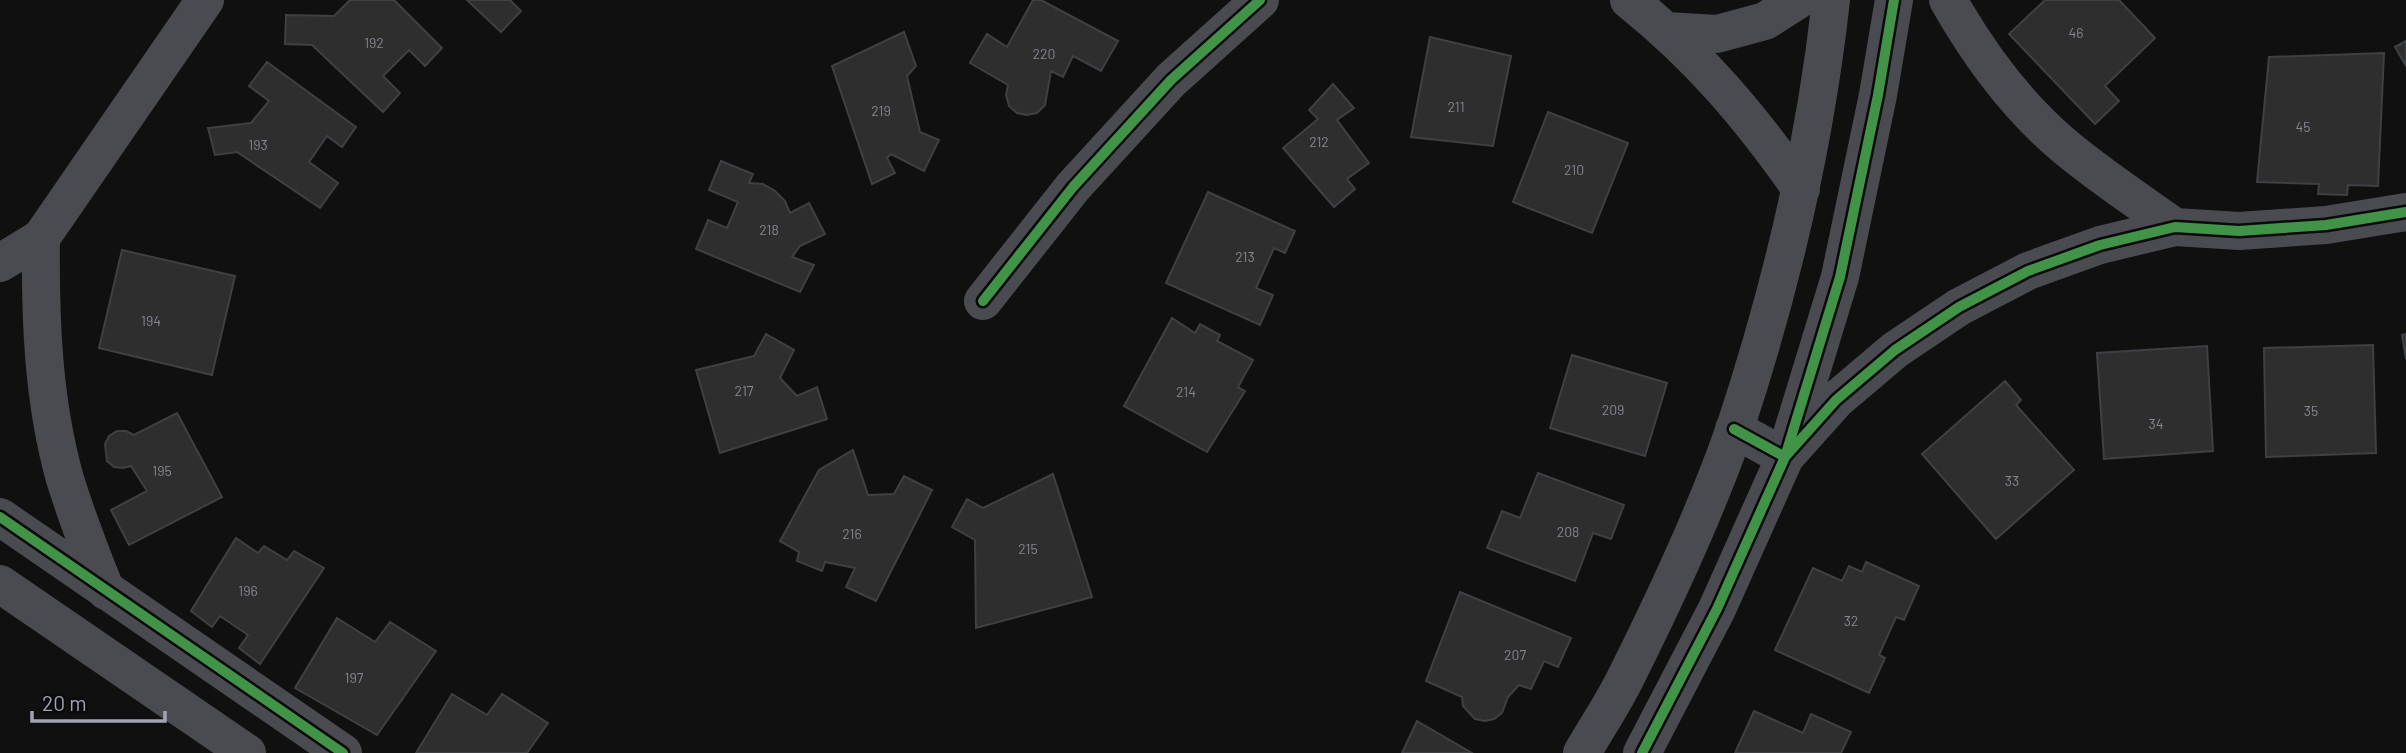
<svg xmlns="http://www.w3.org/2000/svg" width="2406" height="753" viewBox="0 0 2406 753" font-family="Barlow,sans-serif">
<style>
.building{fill:#2e2e2f;stroke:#3e4044;stroke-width:2}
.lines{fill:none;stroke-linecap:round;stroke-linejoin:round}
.minor{stroke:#4a4b50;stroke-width:38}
.cycleway-casing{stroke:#0a0a0c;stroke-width:15}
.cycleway{stroke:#419447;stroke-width:10}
.labels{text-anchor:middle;stroke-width:5;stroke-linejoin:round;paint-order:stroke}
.number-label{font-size:14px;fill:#848691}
</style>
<rect width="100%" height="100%" fill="#101010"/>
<!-- building -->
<path class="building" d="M 350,0 L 394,0 L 442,48 L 425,66 L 409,50 L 383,76 L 400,93 L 383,112 L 312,45 L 285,44 L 286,15 L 334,16 Z
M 467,0 L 510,0 L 521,11 L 501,32 Z
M 1033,0 L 1041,0 L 1118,41 L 1101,71 L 1073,56 L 1063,77 L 1051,71 L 1045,105 L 1037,113 L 1027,115 L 1017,113 L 1009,106 L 1006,95 L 1008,85 L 970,63 L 987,34 L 1007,47 Z
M 2045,0 L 2119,0 L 2155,38 L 2105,86 L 2119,101 L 2095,124 L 2009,34 Z
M 904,32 L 916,66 L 907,76 L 920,132 L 939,140 L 924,171 L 891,154 L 887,158 L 895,173 L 872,184 L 832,66 Z
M 1430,37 L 1511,56 L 1493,146 L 1411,137 Z
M 2406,41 L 2406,66 L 2395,47 Z
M 2384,53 L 2378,186 L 2348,185 L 2347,195 L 2318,194 L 2319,184 L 2257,182 L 2269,57 Z
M 267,62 L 356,127 L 342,147 L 327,136 L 309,162 L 338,183 L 320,208 L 237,152 L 215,155 L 208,128 L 251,123 L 269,101 L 249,86 Z
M 1333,84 L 1354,108 L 1337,120 L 1369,163 L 1347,179 L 1355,189 L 1334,207 L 1283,148 L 1318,119 L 1309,110 Z
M 1548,112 L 1628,143 L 1592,233 L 1513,202 Z
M 721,161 L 753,174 L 749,183 L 763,184 L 775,191 L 785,201 L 790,213 L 809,203 L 825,234 L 800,246 L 792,257 L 814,265 L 800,292 L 696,249 L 708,220 L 727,228 L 738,202 L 709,190 Z
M 1208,192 L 1295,231 L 1285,253 L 1274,248 L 1256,288 L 1273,295 L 1260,325 L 1166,283 Z
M 122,250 L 235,276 L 212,375 L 99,348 Z
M 1172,318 L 1195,333 L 1200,324 L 1220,335 L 1217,341 L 1253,360 L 1238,387 L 1245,391 L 1207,452 L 1124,406 Z
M 766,334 L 794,350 L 780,378 L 797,396 L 817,387 L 827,419 L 720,453 L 696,370 L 754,356 Z
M 2406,334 L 2406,359 L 2402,335 Z
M 2373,345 L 2376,453 L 2266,457 L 2264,348 Z
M 2207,346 L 2213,451 L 2104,459 L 2097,353 Z
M 1572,355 L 1667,383 L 1645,456 L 1550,428 Z
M 2005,381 L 2021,400 L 2016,405 L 2074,470 L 1996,539 L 1922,454 Z
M 177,413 L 222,497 L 129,545 L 111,510 L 147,491 L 131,466 L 123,468 L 114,467 L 107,461 L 105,444 L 109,436 L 117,431 L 126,431 L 134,435 Z
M 853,450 L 868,495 L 894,494 L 904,476 L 932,490 L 876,601 L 846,587 L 855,568 L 825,562 L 822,571 L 797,561 L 799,552 L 780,541 L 819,470 Z
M 1538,473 L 1624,505 L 1611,539 L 1593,533 L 1575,581 L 1487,548 L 1502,511 L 1520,518 Z
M 1053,474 L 1092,597 L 976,628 L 975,540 L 952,527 L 967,499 L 983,508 Z
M 236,538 L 258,553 L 264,546 L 287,560 L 294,551 L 324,568 L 260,664 L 239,648 L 248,635 L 220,616 L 212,627 L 191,611 Z
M 1866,562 L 1919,586 L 1904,620 L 1896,617 L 1879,655 L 1885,658 L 1869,693 L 1775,650 L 1813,568 L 1842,581 L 1849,566 L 1862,572 Z
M 1460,592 L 1571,638 L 1558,667 L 1544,661 L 1531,689 L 1519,685 L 1508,697 L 1502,713 L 1494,719 L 1485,721 L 1475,719 L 1463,706 L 1462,697 L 1426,681 Z
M 337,618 L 375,642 L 390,622 L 436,651 L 377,735 L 295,688 Z
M 452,694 L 487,715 L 502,694 L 548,723 L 527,753 L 416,753 Z
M 1754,711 L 1803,733 L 1811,714 L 1851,732 L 1841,753 L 1735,753 Z
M 1417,721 L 1472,753 L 1402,753 Z"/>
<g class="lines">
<!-- minor -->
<path class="minor" d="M 1629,0 C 1700,57 1749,115 1801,189
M 1948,0 C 1978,53 2015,104 2062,144 C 2097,174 2137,200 2175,227
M 1667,31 L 1717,34 L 1765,21 L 1798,0
M 41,238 C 40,319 43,401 65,479 C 77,518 91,554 106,591
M 0,263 L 41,238 L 205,0
M 983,301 L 1073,187 L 1171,80 L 1260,0
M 1734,429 L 1785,457 L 1836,400 L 1895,350 L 1959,307 L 2028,271 L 2100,245 L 2175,227 L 2239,231 L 2326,225 L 2406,212
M 0,517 L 343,753
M 0,584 L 247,753
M 1582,753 C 1597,727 1614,702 1627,675 C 1667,595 1706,512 1735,428 C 1781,289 1815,145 1831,0
M 1642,753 L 1717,609 L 1785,457 L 1840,277 L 1878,95 L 1894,0"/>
<!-- cycleway casing -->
<g class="cycleway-casing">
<path id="cycleway" d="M 983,301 L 1073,187 L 1171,80 L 1260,0
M 1734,429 L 1785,457 L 1836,400 L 1895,350 L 1959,307 L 2028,271 L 2100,245 L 2175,227 L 2239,231 L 2326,225 L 2406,212
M 0,517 L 343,753
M 1642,753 L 1717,609 L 1785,457 L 1840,277 L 1878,95 L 1894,0"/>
</g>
<!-- cycleway -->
<use href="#cycleway" class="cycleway"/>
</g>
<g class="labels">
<!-- number labels -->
<g class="number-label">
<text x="2076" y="38">46</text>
<text x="374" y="48">192</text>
<text x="1044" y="59">220</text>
<text x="1456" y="112">211</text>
<text x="881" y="116">219</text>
<text x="2303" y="132">45</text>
<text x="1319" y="147">212</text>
<text x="258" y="150">193</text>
<text x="1574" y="175">210</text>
<text x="769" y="235">218</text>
<text x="1245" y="262">213</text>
<text x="151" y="326">194</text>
<text x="744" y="396">217</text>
<text x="1186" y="397">214</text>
<text x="1613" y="415">209</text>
<text x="2311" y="416">35</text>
<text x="2156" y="429">34</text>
<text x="162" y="476">195</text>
<text x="2012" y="486">33</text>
<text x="1568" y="537">208</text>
<text x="852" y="539">216</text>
<text x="1028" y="554">215</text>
<text x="248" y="596">196</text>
<text x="1851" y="626">32</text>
<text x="1515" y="660">207</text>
<text x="354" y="683">197</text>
</g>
</g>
<!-- scale -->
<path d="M32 711v10h133v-10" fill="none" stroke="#a0a4b2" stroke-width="3.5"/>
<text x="42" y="711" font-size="21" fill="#a0a4b2" stroke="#0a0a0c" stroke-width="5" paint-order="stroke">20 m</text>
</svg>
